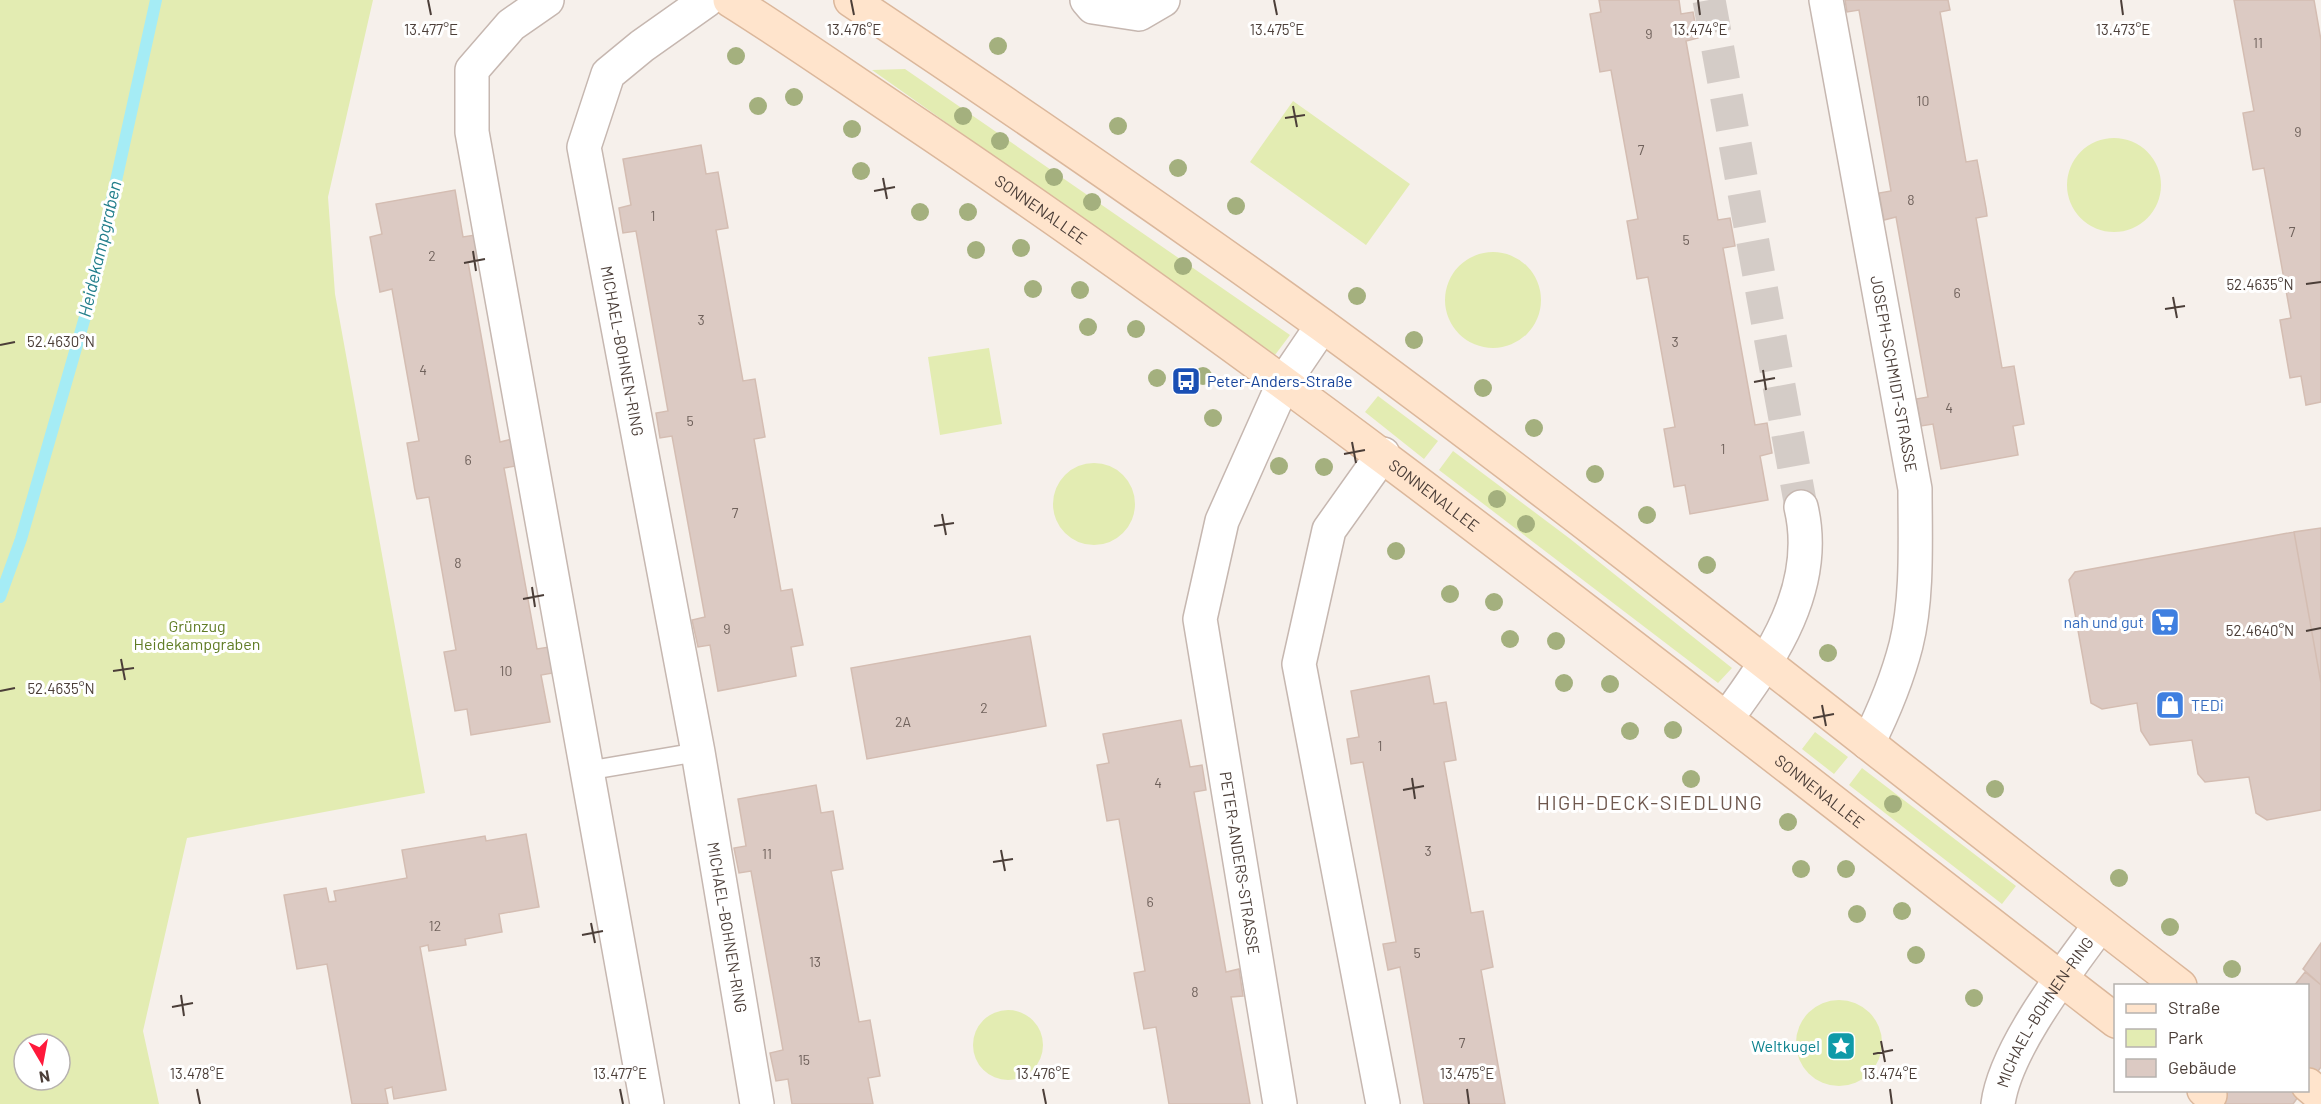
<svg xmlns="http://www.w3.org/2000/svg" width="2321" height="1104" viewBox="0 0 2321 1104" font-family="Barlow,sans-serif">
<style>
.green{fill:#e3ecb2;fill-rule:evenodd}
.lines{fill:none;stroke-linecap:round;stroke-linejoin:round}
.stream{stroke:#a5ecf5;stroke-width:12}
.building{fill:#dccac3;stroke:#d4bdb2;stroke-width:1.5}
.minor-tunnel{stroke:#d4ccc7;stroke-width:33;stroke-dasharray:33 16;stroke-linecap:butt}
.service-casing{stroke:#c6b7b0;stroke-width:21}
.minor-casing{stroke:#c6b7b0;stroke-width:36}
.secondary-casing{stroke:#dbb79b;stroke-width:36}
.service{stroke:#fff;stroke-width:18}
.minor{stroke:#fff;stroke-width:33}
.secondary{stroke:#ffe4cc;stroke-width:33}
.tree{fill:#a4b07e}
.ticks{fill:none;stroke:#4b3e38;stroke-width:2}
.labels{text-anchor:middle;stroke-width:6;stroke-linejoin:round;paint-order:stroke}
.number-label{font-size:14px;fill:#6f615b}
.street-label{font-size:16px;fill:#4b3e38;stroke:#fff}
.transit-label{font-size:16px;fill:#164399;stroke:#fff;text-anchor:start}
.shop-label{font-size:16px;fill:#366cbe;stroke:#fff;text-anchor:end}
.park-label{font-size:16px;fill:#607c25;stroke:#fff}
.culture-label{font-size:16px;fill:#0d838f;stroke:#fff;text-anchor:end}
.water-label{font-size:18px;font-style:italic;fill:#227e8b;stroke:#fff}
.quarter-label{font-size:20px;letter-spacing:1.5px;fill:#6f584e;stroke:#fff}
.ticks-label{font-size:15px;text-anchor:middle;fill:#4b3e38;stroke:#fff;stroke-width:6;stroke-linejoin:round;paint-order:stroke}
</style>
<rect width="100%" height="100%" fill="#f6f0eb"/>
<!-- green -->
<path class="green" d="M 0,0 L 373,0 L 328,197 L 335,294 L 425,793 L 187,838 L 143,1031 L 159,1104 L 0,1104 ZM 24,1044 L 60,1044 L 60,1080 L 24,1080 Z
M 905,69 L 1290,335 L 1275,355 L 872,70 Z
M 1293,101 L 1410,184 L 1366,245 L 1250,162 Z
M2067 185a47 47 0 1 1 94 0a47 47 0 1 1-94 0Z
M1445 300a48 48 0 1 1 96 0a48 48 0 1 1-96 0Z
M 989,348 L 1002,424 L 940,435 L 928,357 Z
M 1378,396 L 1438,441 L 1424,459 L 1365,412 Z
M 1453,451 L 1569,538 L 1732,668 L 1718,683 L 1439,470 Z
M1053 504a41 41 0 1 1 82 0a41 41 0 1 1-82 0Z
M 1815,732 L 1848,757 L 1834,774 L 1802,749 Z
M 1862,768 L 2016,886 L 2002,904 L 1849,785 Z
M1796 1043a43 43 0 1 1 86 0a43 43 0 1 1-86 0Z
M973 1045a35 35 0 1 1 70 0a35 35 0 1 1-70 0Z"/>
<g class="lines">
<!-- stream -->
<path class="stream" d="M 0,597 L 21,539 L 89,303 L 156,0"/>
</g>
<!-- building -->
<path class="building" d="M 1599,0 L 1679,0 L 1681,14 L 1693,12 L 1698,38 L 1686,41 L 1718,220 L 1730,218 L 1735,246 L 1723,248 L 1755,425 L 1767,423 L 1772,453 L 1760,456 L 1768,500 L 1690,514 L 1685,485 L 1674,487 L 1664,429 L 1675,427 L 1648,277 L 1637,279 L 1627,221 L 1638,219 L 1611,70 L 1600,72 L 1590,14 L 1601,12 Z
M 1845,0 L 1948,0 L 1950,10 L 1940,12 L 1966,162 L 1977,160 L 1986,208 L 1987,216 L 1976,218 L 2002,368 L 2014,366 L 2024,424 L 2013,426 L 2018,455 L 1941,469 L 1933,424 L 1921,426 L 1916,399 L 1928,397 L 1896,217 L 1884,220 L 1879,193 L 1891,191 L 1859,10 L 1847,12 Z
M 2234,0 L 2314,0 L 2321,40 L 2321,402 L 2306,405 L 2301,376 L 2290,378 L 2280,320 L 2291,318 L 2264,168 L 2253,170 L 2243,113 L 2254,111 Z
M 701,145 L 706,174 L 718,172 L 728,228 L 716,230 L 743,381 L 755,379 L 765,437 L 754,439 L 781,591 L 792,589 L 803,645 L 791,647 L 796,676 L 718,691 L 710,645 L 698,647 L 692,620 L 705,617 L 672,436 L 660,438 L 656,413 L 668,411 L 636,231 L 623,233 L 619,208 L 631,205 L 623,159 Z
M 455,190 L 463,237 L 475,235 L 480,260 L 468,262 L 500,442 L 512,439 L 516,466 L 504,468 L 537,649 L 549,647 L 553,673 L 541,675 L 550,722 L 471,735 L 467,709 L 455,711 L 444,652 L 456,650 L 429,497 L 417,499 L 415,491 L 407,443 L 419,441 L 392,289 L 380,292 L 370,237 L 382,234 L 376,204 Z
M 2321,528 L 2321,683 L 2294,532 Z
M 2294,532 L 2321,683 L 2321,810 L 2267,820 L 2256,813 L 2249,777 L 2205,782 L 2198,774 L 2192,740 L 2150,745 L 2141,731 L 2137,703 L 2102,709 L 2091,703 L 2069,580 L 2075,572 Z
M 1030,636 L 1046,726 L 867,759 L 851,668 Z
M 1429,676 L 1434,704 L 1446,702 L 1456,760 L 1444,762 L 1471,913 L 1483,911 L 1493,967 L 1481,970 L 1505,1104 L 1424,1104 L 1400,967 L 1388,970 L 1383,944 L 1396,942 L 1363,762 L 1351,764 L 1347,739 L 1359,737 L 1351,691 Z
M 1181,720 L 1190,767 L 1202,765 L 1206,790 L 1194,792 L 1226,972 L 1239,969 L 1243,996 L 1231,997 L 1250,1104 L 1169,1104 L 1156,1027 L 1144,1029 L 1134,973 L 1145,971 L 1119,819 L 1107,821 L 1097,765 L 1109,763 L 1103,734 Z
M 816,785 L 821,813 L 833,811 L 843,869 L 831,871 L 859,1022 L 870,1020 L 880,1076 L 868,1078 L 873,1104 L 792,1104 L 788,1079 L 776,1081 L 770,1053 L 783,1050 L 751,871 L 739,873 L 734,848 L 746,846 L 738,799 Z
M 526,834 L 539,907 L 499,914 L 502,932 L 465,939 L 466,945 L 429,951 L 428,945 L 420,947 L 446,1090 L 394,1099 L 392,1087 L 385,1089 L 388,1104 L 352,1104 L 327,964 L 297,969 L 284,895 L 326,888 L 329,902 L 336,901 L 334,891 L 407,878 L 402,850 L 485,836 L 486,841 Z
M 2321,943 L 2321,985 L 2303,969 Z
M 2305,972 L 2321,985 L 2321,1067 L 2308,1085 L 2308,986 L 2294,986 Z
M 2213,1090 L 2303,1090 L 2293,1104 L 2202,1104 Z"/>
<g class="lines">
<!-- minor-tunnel -->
<path class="minor-tunnel" d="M 1709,0 L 1801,507"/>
<!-- service casing -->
<g class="service-casing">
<path id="service" d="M 586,771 L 698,752"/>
</g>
<!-- minor casing -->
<g class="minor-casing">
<g id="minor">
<path d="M 547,0 L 511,25 L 472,70 L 472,132 L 647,1104"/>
<path id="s1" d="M 707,0 L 642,46 L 608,74 L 584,147 L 698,752 L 757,1104"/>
<path d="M 1087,0 L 1093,7 L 1139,14 L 1163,0"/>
<path id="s2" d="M 1826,0 L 1915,489 C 1915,539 1918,597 1906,645 C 1897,680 1884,711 1868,743"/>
<path d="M 1727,718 C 1772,657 1820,587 1801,507"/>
<path d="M 1280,1104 L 1200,619 L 1222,521 L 1284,382 L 1322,326"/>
<path d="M 1383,1104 L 1299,664 L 1329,530 L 1383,454"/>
<path id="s3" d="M 1998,1104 C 2005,1049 2067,970 2100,925"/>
</g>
</g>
<!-- secondary casing -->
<g class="secondary-casing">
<g id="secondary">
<path id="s4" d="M 730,0 C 789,37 846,77 903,115 C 1323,396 1716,713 2116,1021"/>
<path d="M 851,0 C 1010,106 1168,214 1323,326 C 1614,539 1894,766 2180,986"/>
<path d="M 2308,1085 L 2321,1096"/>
<path d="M 2204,1090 L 2210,1095"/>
</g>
</g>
<!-- service -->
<use href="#service" class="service"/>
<!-- minor -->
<use href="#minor" class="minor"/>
<!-- secondary -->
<use href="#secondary" class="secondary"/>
</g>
<!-- trees -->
<g class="tree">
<circle cx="998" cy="46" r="9"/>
<circle cx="736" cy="56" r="9"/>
<circle cx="794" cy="97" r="9"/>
<circle cx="758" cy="106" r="9"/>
<circle cx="963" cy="116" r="9"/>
<circle cx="1118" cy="126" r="9"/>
<circle cx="852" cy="129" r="9"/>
<circle cx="1000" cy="141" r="9"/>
<circle cx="1178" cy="168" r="9"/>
<circle cx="861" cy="171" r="9"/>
<circle cx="1054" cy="177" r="9"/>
<circle cx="1092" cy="202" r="9"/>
<circle cx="1236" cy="206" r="9"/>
<circle cx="920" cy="212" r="9"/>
<circle cx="968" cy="212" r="9"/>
<circle cx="1021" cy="248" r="9"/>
<circle cx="976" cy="250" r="9"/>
<circle cx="1183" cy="266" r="9"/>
<circle cx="1033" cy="289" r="9"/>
<circle cx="1080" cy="290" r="9"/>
<circle cx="1357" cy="296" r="9"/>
<circle cx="1088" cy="327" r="9"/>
<circle cx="1136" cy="329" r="9"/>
<circle cx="1414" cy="340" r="9"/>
<circle cx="1203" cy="376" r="9"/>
<circle cx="1157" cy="378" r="9"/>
<circle cx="1483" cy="388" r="9"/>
<circle cx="1213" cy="418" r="9"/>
<circle cx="1534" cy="428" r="9"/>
<circle cx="1279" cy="466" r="9"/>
<circle cx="1324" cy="467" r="9"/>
<circle cx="1595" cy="474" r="9"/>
<circle cx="1497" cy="499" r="9"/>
<circle cx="1647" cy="515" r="9"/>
<circle cx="1526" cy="524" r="9"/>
<circle cx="1396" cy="551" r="9"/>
<circle cx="1707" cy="565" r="9"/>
<circle cx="1450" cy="594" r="9"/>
<circle cx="1494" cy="602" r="9"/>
<circle cx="1510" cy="639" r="9"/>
<circle cx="1556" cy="641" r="9"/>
<circle cx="1828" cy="653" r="9"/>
<circle cx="1564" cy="683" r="9"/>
<circle cx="1610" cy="684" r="9"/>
<circle cx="1673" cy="730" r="9"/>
<circle cx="1630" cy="731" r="9"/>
<circle cx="1691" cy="779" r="9"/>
<circle cx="1995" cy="789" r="9"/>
<circle cx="1893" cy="804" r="9"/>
<circle cx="1788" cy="822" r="9"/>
<circle cx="1801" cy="869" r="9"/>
<circle cx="1846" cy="869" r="9"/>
<circle cx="2119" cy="878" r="9"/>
<circle cx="1902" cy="911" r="9"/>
<circle cx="1857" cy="914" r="9"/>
<circle cx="2170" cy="927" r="9"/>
<circle cx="1916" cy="955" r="9"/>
<circle cx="2232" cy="969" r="9"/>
<circle cx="1974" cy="998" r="9"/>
</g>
<!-- ticks -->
<path class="ticks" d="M 428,0 L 431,15M 851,0 L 854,15M 1274,0 L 1277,15M 1698,0 L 1700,15M 2121,0 L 2123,15M 1293,106 L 1297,127M 1285,118 L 1305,115M 883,178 L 887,199M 874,191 L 895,187M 473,251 L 476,271M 464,263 L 485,259M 2306,284 L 2321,282M 2173,297 L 2177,318M 2165,309 L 2185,306M 0,345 L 15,342M 1763,370 L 1766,390M 1754,382 L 1775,378M 1352,442 L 1356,463M 1344,454 L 1365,450M 942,514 L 946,535M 934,526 L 954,523M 532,587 L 535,607M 523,599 L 544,595M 2306,631 L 2321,628M 121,659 L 125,680M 113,671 L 134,668M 0,691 L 15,688M 1822,705 L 1826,726M 1813,718 L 1834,714M 1412,778 L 1415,799M 1403,790 L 1424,786M 1001,850 L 1005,871M 993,862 L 1013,859M 591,923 L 595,943M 582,935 L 603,931M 181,995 L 184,1016M 172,1007 L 193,1003M 1881,1041 L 1885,1062M 1873,1054 L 1893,1050M 197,1089 L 200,1104M 620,1089 L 623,1104M 1043,1089 L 1046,1104M 1467,1089 L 1469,1104M 1890,1089 L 1892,1104"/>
<!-- icons -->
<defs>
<g id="bus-square" transform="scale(1.5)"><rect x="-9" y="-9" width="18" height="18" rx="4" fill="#1a4fb4" stroke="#fff"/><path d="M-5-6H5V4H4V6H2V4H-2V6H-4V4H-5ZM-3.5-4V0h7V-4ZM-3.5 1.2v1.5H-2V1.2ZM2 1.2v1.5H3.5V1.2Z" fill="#fff"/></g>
<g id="supermarket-square" transform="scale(1.5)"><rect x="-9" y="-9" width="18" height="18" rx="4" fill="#3f7fe0" stroke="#fff"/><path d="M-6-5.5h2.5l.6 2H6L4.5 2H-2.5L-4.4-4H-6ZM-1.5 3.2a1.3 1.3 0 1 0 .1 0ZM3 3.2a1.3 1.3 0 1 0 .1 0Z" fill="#fff"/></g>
<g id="shop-square" transform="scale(1.5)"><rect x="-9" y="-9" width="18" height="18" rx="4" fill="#3f7fe0" stroke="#fff"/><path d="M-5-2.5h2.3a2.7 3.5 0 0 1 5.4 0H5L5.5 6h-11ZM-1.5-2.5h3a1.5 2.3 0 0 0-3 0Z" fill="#fff"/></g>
<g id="sight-square" transform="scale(1.5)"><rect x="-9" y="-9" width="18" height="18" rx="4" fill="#0f9aa8" stroke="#fff"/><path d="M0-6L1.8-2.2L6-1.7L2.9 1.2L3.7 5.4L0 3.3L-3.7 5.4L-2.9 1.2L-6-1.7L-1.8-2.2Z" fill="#fff"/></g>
</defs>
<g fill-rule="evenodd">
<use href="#bus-square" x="1186" y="381"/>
<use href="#supermarket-square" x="2165" y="622"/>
<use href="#shop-square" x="2170" y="705"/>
<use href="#sight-square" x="1841" y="1046"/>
</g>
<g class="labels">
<!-- number labels -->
<g class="number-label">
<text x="1649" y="39">9</text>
<text x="2258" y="48">11</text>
<text x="1923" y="106">10</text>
<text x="2298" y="137">9</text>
<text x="1641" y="155">7</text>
<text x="1911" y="205">8</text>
<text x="653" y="221">1</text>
<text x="2292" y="237">7</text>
<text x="1686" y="245">5</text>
<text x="432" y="261">2</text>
<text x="1957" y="298">6</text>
<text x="701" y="325">3</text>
<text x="1675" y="347">3</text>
<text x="423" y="375">4</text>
<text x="1949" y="413">4</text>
<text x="690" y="426">5</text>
<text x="1723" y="454">1</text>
<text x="468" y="465">6</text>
<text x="735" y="518">7</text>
<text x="458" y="568">8</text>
<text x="727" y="634">9</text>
<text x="506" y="676">10</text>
<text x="984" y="713">2</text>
<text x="903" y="727">2A</text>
<text x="1380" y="751">1</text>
<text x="1158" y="788">4</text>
<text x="1428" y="856">3</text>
<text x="767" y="859">11</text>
<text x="1150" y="907">6</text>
<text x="435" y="931">12</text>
<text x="1417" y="958">5</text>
<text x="815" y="967">13</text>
<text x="1195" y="997">8</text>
<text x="1462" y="1048">7</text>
<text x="804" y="1065">15</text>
</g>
<!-- street labels -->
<g class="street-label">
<text dy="6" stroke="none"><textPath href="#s4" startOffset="375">SONNENALLEE</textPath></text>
<text dy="6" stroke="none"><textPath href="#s1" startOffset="408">MICHAEL-BOHNEN-RING</textPath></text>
<text dy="6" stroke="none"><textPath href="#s2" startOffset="380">JOSEPH-SCHMIDT-STRASSE</textPath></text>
<text dy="6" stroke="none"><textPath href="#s4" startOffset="861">SONNENALLEE</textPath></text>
<text dy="6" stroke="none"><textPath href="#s4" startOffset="1347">SONNENALLEE</textPath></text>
<text transform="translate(1240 863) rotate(81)" y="6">PETER-ANDERS-STRASSE</text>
<text dy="6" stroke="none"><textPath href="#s1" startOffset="994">MICHAEL-BOHNEN-RING</textPath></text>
<text dy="6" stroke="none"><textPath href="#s3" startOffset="104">MICHAEL-BOHNEN-RING</textPath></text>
</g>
<!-- transit labels -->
<g class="transit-label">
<text x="1207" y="387">Peter-Anders-Straße</text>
</g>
<!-- shop labels -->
<g class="shop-label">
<text x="2144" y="628">nah und gut</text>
<text x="2191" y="711" text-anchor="start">TEDi</text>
</g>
<!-- park labels -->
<g class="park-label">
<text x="197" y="632">Grünzug<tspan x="197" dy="18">Heidekampgraben</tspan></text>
</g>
<!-- culture labels -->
<g class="culture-label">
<text x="1820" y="1052">Weltkugel</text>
</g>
<!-- water labels -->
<g class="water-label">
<text transform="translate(100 249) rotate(-77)" y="6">Heidekampgraben</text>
</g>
<!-- quarter labels -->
<g class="quarter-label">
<text x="1650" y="810">HIGH-DECK-SIEDLUNG</text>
</g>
</g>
<g class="ticks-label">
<text x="431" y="35">13.477°E</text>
<text x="854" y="35">13.476°E</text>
<text x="1277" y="35">13.475°E</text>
<text x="1700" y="35">13.474°E</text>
<text x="2123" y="35">13.473°E</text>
<text x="2260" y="290">52.4635°N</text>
<text x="61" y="347">52.4630°N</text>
<text x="2260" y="636">52.4640°N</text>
<text x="61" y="694">52.4635°N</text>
<text x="197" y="1079">13.478°E</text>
<text x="620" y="1079">13.477°E</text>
<text x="1043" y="1079">13.476°E</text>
<text x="1467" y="1079">13.475°E</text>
<text x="1890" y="1079">13.474°E</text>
</g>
<!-- legend -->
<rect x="2114" y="984" width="195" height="108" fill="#ffffff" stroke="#b7b2af" stroke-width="1.5"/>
<rect x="2126" y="1004" width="30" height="9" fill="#ffe4cc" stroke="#b7b2af" stroke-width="1.5"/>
<text x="2168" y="1014" font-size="18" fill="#4b3e38">Straße</text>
<rect x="2126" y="1029" width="30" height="18" fill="#e3ecb2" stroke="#b7b2af" stroke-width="1.5"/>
<text x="2168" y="1044" font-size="18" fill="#4b3e38">Park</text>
<rect x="2126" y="1059" width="30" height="18" fill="#dccac3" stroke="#b7b2af" stroke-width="1.5"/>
<text x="2168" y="1074" font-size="18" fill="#4b3e38">Gebäude</text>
<!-- north arrow -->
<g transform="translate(42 1062) rotate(170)"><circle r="28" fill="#ffffff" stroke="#b7b2af" stroke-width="1.5"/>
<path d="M0-4.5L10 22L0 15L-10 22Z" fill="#ff193b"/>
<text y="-9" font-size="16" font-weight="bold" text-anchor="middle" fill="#4b3e38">N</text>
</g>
</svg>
